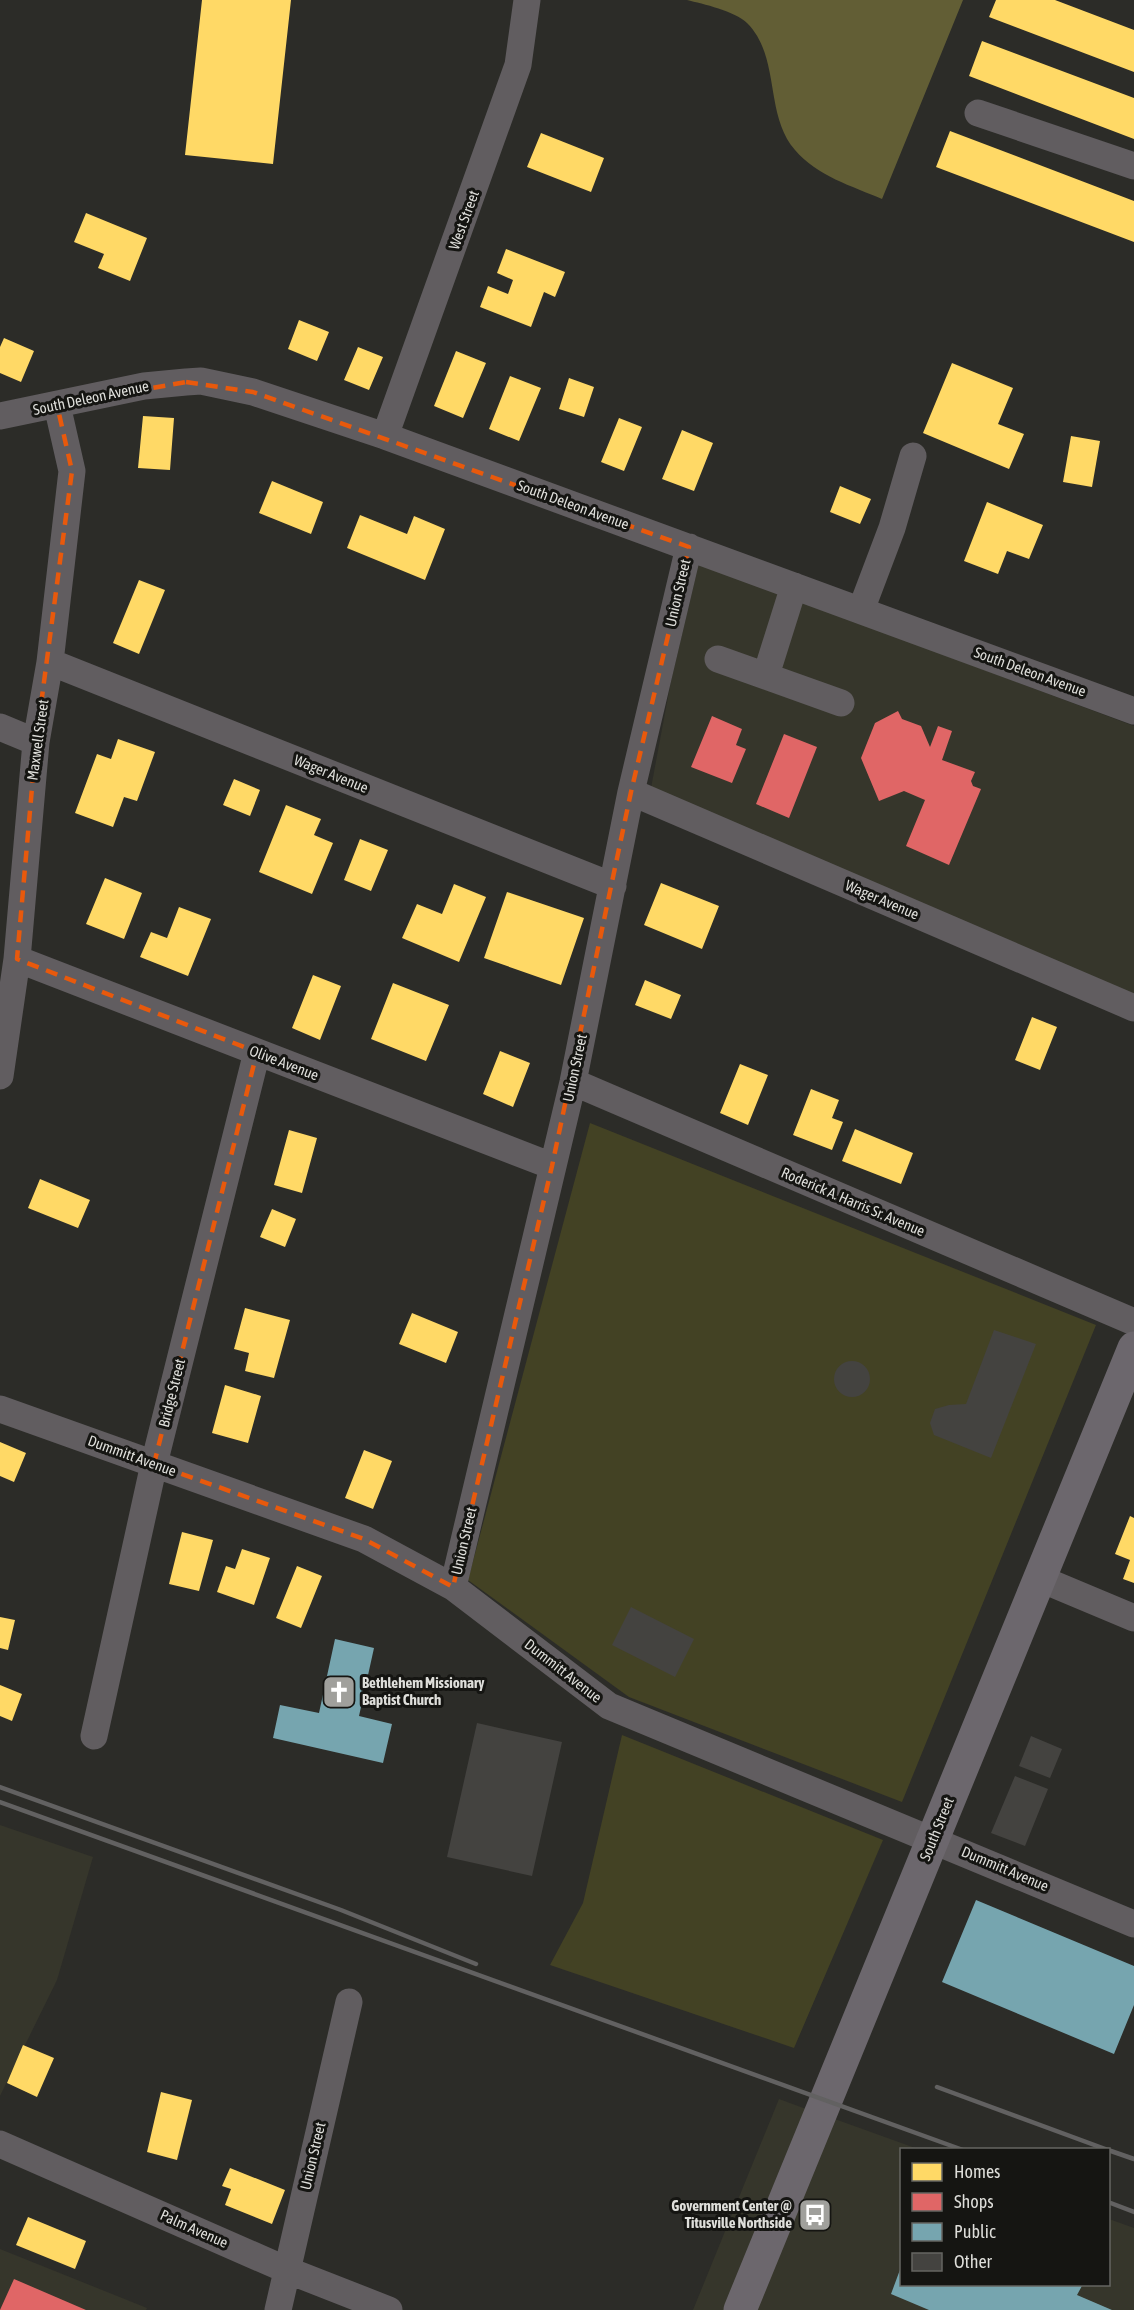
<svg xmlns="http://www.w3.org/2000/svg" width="1134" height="2310" viewBox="0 0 1134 2310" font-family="'Asap Condensed',sans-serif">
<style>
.built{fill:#36362b}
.green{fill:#434224}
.forest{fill:#625e35}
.homes{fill:#ffd966}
.shops{fill:#e06666}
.public{fill:#76a5af}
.building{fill:#444340}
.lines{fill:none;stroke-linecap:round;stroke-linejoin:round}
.minor{stroke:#615d60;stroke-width:27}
.major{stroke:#6c676d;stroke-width:33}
.rail{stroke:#626161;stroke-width:4.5}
.marked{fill:none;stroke:#e8590c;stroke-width:4.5;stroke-dasharray:12 8;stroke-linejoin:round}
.labels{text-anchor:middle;stroke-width:6;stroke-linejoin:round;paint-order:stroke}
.street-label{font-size:15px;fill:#dededa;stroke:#151512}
.poi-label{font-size:15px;font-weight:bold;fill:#dededa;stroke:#151512;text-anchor:start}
</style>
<rect width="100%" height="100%" fill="#2c2c28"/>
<!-- built -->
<path class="built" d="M 699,563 L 1134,726 L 1134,995 L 651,788 L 671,681 Z
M 0,1825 L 93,1857 L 57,1980 L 0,2096 Z
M 779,2099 L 806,2109 L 726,2310 L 693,2310 Z
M 832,2118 L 918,2149 L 902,2150 L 902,2284 L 1108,2284 L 1109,2219 L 1134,2228 L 1134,2310 L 755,2310 Z
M 0,2249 L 147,2308 L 146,2310 L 0,2310 Z"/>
<!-- green -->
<path class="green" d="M 590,1123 L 1096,1325 L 902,1802 L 629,1697 L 468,1580 Z
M 622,1735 L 883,1840 L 794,2048 L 550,1965 L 583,1903 Z"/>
<!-- forest -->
<path class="forest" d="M 687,0 L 963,0 L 882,199 C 852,186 817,176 795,150 C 764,114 781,57 747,23 C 735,11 703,4 687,0 Z"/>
<!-- homes -->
<path class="homes" d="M 202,0 L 291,0 L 273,164 L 185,155 Z
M 996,0 L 1055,0 L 1134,30 L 1134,72 L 989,17 Z
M 982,41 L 1134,98 L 1134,139 L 969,76 Z
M 950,131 L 1134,201 L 1134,242 L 936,167 Z
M 541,133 L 604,158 L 591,192 L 527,167 Z
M 86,213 L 147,238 L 130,281 L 98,268 L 104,254 L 74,242 Z
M 506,249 L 565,272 L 555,297 L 544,292 L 531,327 L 480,307 L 488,286 L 508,294 L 513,280 L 497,273 Z
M 299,320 L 329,332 L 317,361 L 288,349 Z
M 4,338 L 34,351 L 21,382 L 0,373 L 0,347 Z
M 358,347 L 383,357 L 369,390 L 344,380 Z
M 456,351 L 486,363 L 463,418 L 434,406 Z
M 952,363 L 1013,388 L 998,424 L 1024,434 L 1009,469 L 923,433 Z
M 510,376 L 541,388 L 519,441 L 489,429 Z
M 569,378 L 594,387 L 584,417 L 559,409 Z
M 143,416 L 174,418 L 170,470 L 138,468 Z
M 619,418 L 642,427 L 624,471 L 601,462 Z
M 682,430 L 713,443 L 694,491 L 662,479 Z
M 1071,436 L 1100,441 L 1092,487 L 1063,482 Z
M 272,481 L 323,502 L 311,534 L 259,513 Z
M 840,486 L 871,499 L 860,524 L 830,512 Z
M 987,502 L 1043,525 L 1029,559 L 1007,551 L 998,574 L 964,561 Z
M 360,515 L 407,534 L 414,516 L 445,529 L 425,580 L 347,548 Z
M 139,580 L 165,590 L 139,654 L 113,643 Z
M 118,739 L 155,752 L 137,801 L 124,797 L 113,827 L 75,813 L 97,754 L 111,759 Z
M 234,779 L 260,790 L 250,816 L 223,805 Z
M 286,805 L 321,819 L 314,835 L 333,843 L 312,894 L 259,872 Z
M 360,839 L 388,850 L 371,891 L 344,880 Z
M 105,878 L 142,893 L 124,939 L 86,924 Z
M 661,883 L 719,906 L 702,949 L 644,925 Z
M 454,884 L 486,897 L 459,962 L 402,938 L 417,904 L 442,914 Z
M 507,892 L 584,918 L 561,985 L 484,958 Z
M 179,907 L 211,919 L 188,976 L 140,957 L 151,932 L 167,938 Z
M 313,975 L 341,986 L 320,1040 L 292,1028 Z
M 645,980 L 681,995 L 671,1019 L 635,1005 Z
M 393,983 L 449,1005 L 426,1061 L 371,1039 Z
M 1032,1017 L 1057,1027 L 1040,1070 L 1015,1060 Z
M 500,1051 L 530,1063 L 513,1107 L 483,1094 Z
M 740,1064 L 768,1075 L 748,1125 L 720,1113 Z
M 811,1089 L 839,1100 L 832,1118 L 843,1122 L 832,1150 L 793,1135 Z
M 855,1129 L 913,1153 L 901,1184 L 842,1161 Z
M 289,1130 L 317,1138 L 302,1193 L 274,1185 Z
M 40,1179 L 90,1200 L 78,1228 L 28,1208 Z
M 272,1209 L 296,1219 L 285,1247 L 260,1237 Z
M 245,1308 L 290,1320 L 274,1378 L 245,1371 L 249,1353 L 234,1349 Z
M 412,1313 L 458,1332 L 446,1363 L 399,1344 Z
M 225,1385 L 261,1396 L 248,1443 L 212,1433 Z
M 0,1442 L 26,1453 L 14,1482 L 0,1476 Z
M 364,1450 L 392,1461 L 373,1509 L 345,1498 Z
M 1130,1516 L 1134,1518 L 1134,1583 L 1123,1579 L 1130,1560 L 1115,1554 Z
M 182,1532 L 213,1540 L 199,1591 L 169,1584 Z
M 242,1549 L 270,1558 L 254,1605 L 217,1592 L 226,1566 L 235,1569 Z
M 297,1566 L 322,1576 L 301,1628 L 276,1618 Z
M 0,1617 L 15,1620 L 8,1650 L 0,1648 Z
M 0,1685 L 22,1694 L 12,1721 L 0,1716 Z
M 23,2045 L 54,2058 L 37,2097 L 7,2083 Z
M 161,2092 L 192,2100 L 177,2160 L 147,2152 Z
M 230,2168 L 285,2190 L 272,2224 L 225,2205 L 231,2189 L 222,2186 Z
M 28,2217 L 86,2241 L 75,2269 L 16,2245 Z"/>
<!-- shops -->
<path class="shops" d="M 898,711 L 902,719 L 921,726 L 930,747 L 938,726 L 952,731 L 942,760 L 975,772 L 971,781 L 973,786 L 981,789 L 949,865 L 906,846 L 925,800 L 904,791 L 879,801 L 861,758 L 875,723 Z
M 712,716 L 742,729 L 736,745 L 746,749 L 732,783 L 691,767 Z
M 784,734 L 817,747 L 789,818 L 756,804 Z
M 14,2279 L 86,2310 L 0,2310 Z"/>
<!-- public -->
<path class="public" d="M 335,1639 L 374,1648 L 359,1716 L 392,1724 L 383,1763 L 273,1738 L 280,1705 L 319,1713 Z
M 976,1900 L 1134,1966 L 1134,2005 L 1114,2054 L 942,1982 Z
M 901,2267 L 902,2284 L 1083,2284 L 1077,2295 L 1112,2310 L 929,2310 L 891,2294 Z"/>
<!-- building -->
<path class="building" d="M 994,1330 L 1036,1344 L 991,1458 L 934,1435 L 930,1423 L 935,1409 L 949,1405 L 966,1404 Z
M834 1379a18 18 0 1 1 36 0a18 18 0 1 1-36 0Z
M 631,1607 L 694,1639 L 675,1677 L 612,1645 Z
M 477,1723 L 562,1742 L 532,1876 L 447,1857 Z
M 1031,1736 L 1062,1749 L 1050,1778 L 1019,1766 Z
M 1015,1776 L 1048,1789 L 1025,1846 L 991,1833 Z"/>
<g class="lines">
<!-- minor -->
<path class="minor" d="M 978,113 L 1134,166
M 0,416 L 144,386 L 186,382 L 201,381 L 253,392 L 385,436 L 1134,711
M 385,436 L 518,65 L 527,0
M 861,610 L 892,528 L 913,456
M 718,659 L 841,703
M 50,662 L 613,886
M 766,675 L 794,586
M 0,727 L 36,742
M 631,792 L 1134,1008
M 17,959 L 552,1166
M 0,1076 L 17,959 L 36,742 L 50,662 L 72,471 L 57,405
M 573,1082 L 1134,1322
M 0,1409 L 364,1539 L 453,1587 L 609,1706 L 1134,1924
M 1041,1579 L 1134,1618
M 453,1587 L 573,1082 L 631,792 L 689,547
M 94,1736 L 154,1464 L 257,1052
M 0,2144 L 287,2270 L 389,2310
M 278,2310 L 349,2002"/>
<!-- major -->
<path class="major" d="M 740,2310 L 1134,1348"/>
<!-- rail -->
<path class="rail" d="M 0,1787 L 341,1910 L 476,1964
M 0,1802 L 963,2150
M 937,2087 L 1108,2150
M 1108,2150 L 1134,2159
M 1108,2202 L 1134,2212"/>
</g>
<!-- marked area -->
<path class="marked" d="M 186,382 L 253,392 L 689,547 L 631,792 L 552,1166 L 453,1587 L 364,1539 L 154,1464 L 257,1052 L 17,959 L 36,742 L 72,471 L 57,405 Z"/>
<!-- icons -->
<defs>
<g id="church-square" transform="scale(1.725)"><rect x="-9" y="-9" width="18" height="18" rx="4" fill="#a0a09c" stroke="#151512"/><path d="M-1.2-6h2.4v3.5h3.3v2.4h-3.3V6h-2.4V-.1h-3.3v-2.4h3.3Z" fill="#fff"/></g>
<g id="bus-square" transform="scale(1.725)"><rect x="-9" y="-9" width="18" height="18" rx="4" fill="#a0a09c" stroke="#151512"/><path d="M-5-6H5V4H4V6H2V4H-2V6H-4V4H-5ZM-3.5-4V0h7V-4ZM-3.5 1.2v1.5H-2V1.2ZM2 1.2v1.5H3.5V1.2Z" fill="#fff"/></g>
</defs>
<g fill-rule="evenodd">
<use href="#church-square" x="339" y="1692"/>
<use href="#bus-square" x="815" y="2215"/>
</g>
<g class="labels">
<!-- street labels -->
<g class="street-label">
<text transform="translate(464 220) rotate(-70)" y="5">West Street</text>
<text transform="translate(91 398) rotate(-12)" y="5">South Deleon Avenue</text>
<text transform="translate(573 505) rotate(20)" y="5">South Deleon Avenue</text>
<text transform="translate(678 593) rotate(-77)" y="5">Union Street</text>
<text transform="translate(1030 672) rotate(20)" y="5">South Deleon Avenue</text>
<text transform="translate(38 740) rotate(-82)" y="5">Maxwell Street</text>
<text transform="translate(331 774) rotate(22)" y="5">Wager Avenue</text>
<text transform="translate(882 900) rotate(23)" y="5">Wager Avenue</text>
<text transform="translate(284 1063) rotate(21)" y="5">Olive Avenue</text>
<text transform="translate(575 1068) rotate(-78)" y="5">Union Street</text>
<text transform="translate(853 1202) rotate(23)" y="5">Roderick A. Harris Sr. Avenue</text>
<text transform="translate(172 1393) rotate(-76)" y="5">Bridge Street</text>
<text transform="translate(132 1456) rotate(20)" y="5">Dummitt Avenue</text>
<text transform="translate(464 1541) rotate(-77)" y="5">Union Street</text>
<text transform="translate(563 1671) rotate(38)" y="5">Dummitt Avenue</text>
<text transform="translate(937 1829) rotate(-68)" y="5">South Street</text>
<text transform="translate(1005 1869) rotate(23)" y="5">Dummitt Avenue</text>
<text transform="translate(313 2156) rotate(-77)" y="5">Union Street</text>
<text transform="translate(194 2229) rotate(24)" y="5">Palm Avenue</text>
</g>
<!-- poi labels -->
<g class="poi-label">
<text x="362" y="1688">Bethlehem Missionary<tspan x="362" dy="17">Baptist Church</tspan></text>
<text x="792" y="2211" text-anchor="end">Government Center @<tspan x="792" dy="17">Titusville Northside</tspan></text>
</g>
</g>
<!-- legend -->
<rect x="900" y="2148" width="210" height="138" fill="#151512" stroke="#656562" stroke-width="1.5"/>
<rect x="912" y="2163" width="30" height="18" fill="#ffd966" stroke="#656562" stroke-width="1.5"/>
<text x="954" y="2178" font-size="18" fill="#dededa">Homes</text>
<rect x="912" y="2193" width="30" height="18" fill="#e06666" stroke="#656562" stroke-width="1.5"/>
<text x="954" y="2208" font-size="18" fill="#dededa">Shops</text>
<rect x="912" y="2223" width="30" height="18" fill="#76a5af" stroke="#656562" stroke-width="1.5"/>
<text x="954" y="2238" font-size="18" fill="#dededa">Public</text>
<rect x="912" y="2253" width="30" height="18" fill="#444340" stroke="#656562" stroke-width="1.5"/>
<text x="954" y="2268" font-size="18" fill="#dededa">Other</text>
</svg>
